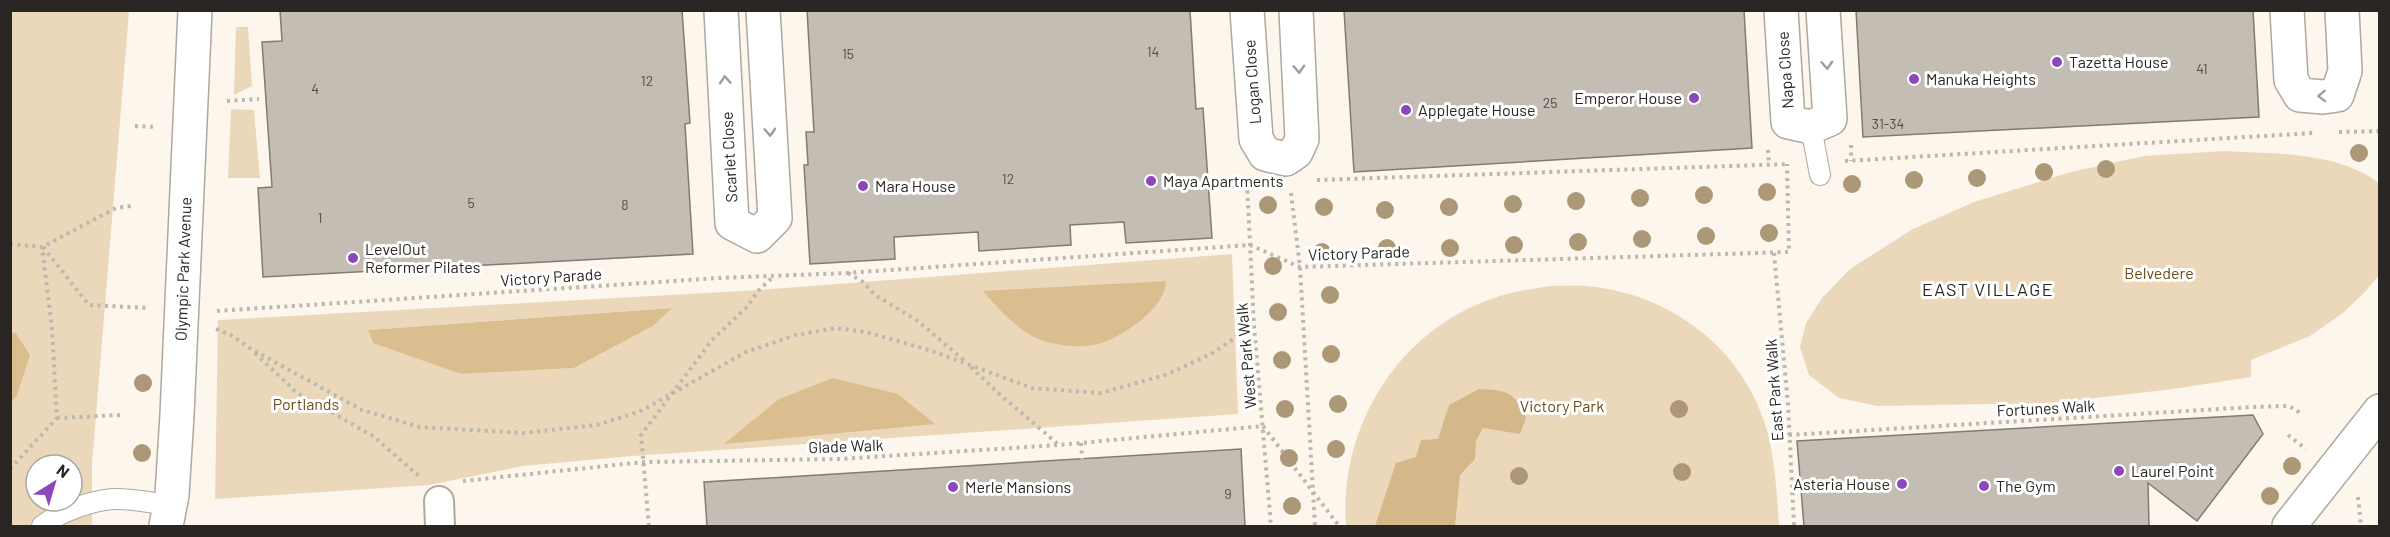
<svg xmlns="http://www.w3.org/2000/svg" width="2390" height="537" viewBox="0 0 2390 537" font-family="Barlow,sans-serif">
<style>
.green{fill:#ebd8bb;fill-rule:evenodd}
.forest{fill:#d5b88a}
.water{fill:#dbbe90}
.building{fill:#c3bdb3;stroke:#817b72;stroke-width:1.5}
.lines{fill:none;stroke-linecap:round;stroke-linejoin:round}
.service-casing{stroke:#aea89f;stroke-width:22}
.pedestrian-casing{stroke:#aea89f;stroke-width:32}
.minor-casing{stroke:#aea89f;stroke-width:36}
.tertiary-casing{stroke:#aea89f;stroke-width:36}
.path{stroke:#bcb7af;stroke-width:4;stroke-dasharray:3 4.5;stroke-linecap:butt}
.service{stroke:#fff;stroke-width:20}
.pedestrian{stroke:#fff;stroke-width:28}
.minor{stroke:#fff;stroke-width:33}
.tertiary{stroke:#fff;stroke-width:33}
.tree{fill:#ac9876}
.oneway{stroke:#9f9d9c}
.poi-dot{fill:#8b47bb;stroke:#fff;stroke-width:2}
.labels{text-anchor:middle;stroke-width:6;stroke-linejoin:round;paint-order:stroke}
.number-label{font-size:14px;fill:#504c47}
.poi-label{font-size:16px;fill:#292623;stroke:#fff;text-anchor:start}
.street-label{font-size:16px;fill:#292623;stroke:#fff}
.park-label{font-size:16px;fill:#6a4c16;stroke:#fff}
.neighbourhood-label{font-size:18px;letter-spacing:1.5px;fill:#292623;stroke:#fff}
</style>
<rect width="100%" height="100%" fill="#fdf6ec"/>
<!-- green -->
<path class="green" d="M 10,11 L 129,11 L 92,464 L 92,526 L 11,526 ZM 36,465 L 72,465 L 72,501 L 36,501 Z
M 236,27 L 248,27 L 252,86 L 234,95 Z
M 231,109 L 254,110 L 260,178 L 228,178 Z
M 2224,151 C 2275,154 2337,151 2379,183 L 2379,275 L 2365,292 L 2343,313 L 2310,336 L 2251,360 L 2251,377 L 2173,389 L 2053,403 L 1877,406 L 1839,398 L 1809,375 L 1800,347 L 1806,323 L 1822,298 L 1850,269 L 1913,229 L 1974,202 L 2071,172 L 2144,156 Z
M 1232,254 L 1238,414 L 633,456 L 523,466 L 429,485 L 215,499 L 218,320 L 759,290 ZM 671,308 L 653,326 L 574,368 L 461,374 L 368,330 Z
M 1550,286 C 1562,286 1574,285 1586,286 C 1669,293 1742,347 1766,427 C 1775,458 1777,494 1779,526 L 1346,526 C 1339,428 1397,332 1491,299 C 1510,292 1530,289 1550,286 Z"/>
<!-- forest -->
<path class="forest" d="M 1479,389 C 1506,390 1516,392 1526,418 L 1520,434 L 1483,428 L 1476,441 L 1475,459 L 1460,475 L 1455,526 L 1375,526 L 1396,463 L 1416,457 L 1421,440 L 1438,439 L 1449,405 Z"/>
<!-- water -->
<path class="water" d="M 1166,281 C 1165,299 1152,311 1139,322 C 1128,330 1111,341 1098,344 C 1078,349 1048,345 1030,335 C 1012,324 996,306 983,291 Z
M 672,308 L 653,326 L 574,368 L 461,374 L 373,343 L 368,330 Z
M 15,332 L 30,355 L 17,395 L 11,403 L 11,334 Z
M 833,378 L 898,394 L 935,424 L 724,444 L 779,399 Z"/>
<!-- building -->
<path class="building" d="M 280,10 L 682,10 L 690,123 L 685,124 L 693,254 L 263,277 L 258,188 L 272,187 L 262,42 L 282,41 Z
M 807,10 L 1190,10 L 1196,109 L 1203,108 L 1212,238 L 1126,243 L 1124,222 L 1070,225 L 1071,245 L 979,251 L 978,232 L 894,237 L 895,259 L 810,264 L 804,165 L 808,165 L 806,132 L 814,132 Z
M 1344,10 L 1744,10 L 1752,148 L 1354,172 Z
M 1856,10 L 2253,10 L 2259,117 L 1863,137 Z
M 2253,415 L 2263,434 L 2197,521 L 2148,483 L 2149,526 L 1804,526 L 1797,441 Z
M 1241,449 L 1245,526 L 707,526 L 704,482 Z"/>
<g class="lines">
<!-- service casing -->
<g class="service-casing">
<path id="service" d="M 1811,127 L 1820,175
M 42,526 C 60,512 89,501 113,499 C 131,498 152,503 170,505"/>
</g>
<!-- pedestrian casing -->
<g class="pedestrian-casing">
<path id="pedestrian" d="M 439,501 L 440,526"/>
</g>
<!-- minor casing -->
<g class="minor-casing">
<path id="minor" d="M 721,10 L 732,223 L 757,236 L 775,218 L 763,10
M 1247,10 L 1256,139 L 1265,154 L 1286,159 L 1296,152 L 1302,139 L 1296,10
M 1781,10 L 1788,122 L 1811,127 L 1830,119 L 1823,10
M 2287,10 L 2291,80 L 2300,95 L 2323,97 L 2337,95 L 2345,71 L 2342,10
M 166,526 L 172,495 L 177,415 L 195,10"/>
</g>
<!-- tertiary casing -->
<g class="tertiary-casing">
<path id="tertiary" d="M 2289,526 L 2380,411"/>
</g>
<!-- path -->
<path class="path" d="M 227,101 L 259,99
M 135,126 L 156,127
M 2339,132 L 2380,131
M 1851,145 L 1851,161
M 1768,150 L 1769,165
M 1845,161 L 2313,133
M 1317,180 L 1789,164
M 1247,183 L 1254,325 L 1271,526
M 1291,193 L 1300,267 L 1315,526
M 10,244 L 42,247 L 116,208 L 131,206
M 43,247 L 89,305 L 149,308
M 1774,253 L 1788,404 L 1794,526
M 848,273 L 863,282 L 875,295 L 918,321 L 966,362
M 217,311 L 719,278 L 847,273 L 1250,245 L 1300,267 L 1789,252 L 1787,164
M 216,329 L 231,335 L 251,349 L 362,410 L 420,427 L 523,433 L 597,425 L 641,411 L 746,352 L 796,335 L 837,328 L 866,332 L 932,351 L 1032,388 L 1101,393 L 1168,374 L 1211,354 L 1254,325
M 255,353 L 296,392 L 373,436 L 420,477
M 971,367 L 996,391 L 1059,445
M 57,418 L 120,415
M 1789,435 L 2253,407 L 2289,406 L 2302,414
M 2288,435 L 2306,449
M 1081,443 L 1083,468
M 10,469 L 57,418 L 52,329 L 42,247
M 463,481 L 644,462 L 839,459 L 1059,445 L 1263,426 L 1339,526
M 2358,497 L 2361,526
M 649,526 L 641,435 L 712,340 L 746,308 L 759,290 L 773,277"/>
<!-- service -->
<use href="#service" class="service"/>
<!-- pedestrian -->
<use href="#pedestrian" class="pedestrian"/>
<!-- minor -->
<use href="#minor" class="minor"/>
<!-- tertiary -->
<use href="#tertiary" class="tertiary"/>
</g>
<!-- trees -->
<g class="tree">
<circle cx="2359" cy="153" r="9"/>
<circle cx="2106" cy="169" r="9"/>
<circle cx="2044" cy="172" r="9"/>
<circle cx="1977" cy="178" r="9"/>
<circle cx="1914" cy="180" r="9"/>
<circle cx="1852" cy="184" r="9"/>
<circle cx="1767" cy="192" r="9"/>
<circle cx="1704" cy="195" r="9"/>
<circle cx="1640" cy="198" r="9"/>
<circle cx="1576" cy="201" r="9"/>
<circle cx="1513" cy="204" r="9"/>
<circle cx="1268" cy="205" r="9"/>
<circle cx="1324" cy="207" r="9"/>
<circle cx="1449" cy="207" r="9"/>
<circle cx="1385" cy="210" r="9"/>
<circle cx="1769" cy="233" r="9"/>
<circle cx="1706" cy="236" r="9"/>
<circle cx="1642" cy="239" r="9"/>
<circle cx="1578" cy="242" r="9"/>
<circle cx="1514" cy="245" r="9"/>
<circle cx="1387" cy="248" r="9"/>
<circle cx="1450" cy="248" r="9"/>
<circle cx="1322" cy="252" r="9"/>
<circle cx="1273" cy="266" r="9"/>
<circle cx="1330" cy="295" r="9"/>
<circle cx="1278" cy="312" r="9"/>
<circle cx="1331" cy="354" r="9"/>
<circle cx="1282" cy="360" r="9"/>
<circle cx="143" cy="383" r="9"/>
<circle cx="1338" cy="404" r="9"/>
<circle cx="1285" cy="409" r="9"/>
<circle cx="1679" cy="409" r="9"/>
<circle cx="1336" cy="449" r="9"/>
<circle cx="142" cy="453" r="9"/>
<circle cx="1289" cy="458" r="9"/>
<circle cx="2292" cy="466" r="9"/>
<circle cx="1682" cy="472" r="9"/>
<circle cx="1519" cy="476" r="9"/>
<circle cx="2270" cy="496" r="9"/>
<circle cx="1292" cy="506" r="9"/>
</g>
<!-- one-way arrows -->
<defs><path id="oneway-chevron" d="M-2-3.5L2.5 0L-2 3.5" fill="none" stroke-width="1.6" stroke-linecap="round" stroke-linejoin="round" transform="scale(1.5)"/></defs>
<g class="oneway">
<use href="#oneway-chevron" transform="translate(1827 65) rotate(87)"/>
<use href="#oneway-chevron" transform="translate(1299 69) rotate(87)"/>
<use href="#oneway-chevron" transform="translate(725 80) rotate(-94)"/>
<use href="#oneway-chevron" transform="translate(2322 96) rotate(178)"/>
<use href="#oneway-chevron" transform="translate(770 132) rotate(87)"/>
</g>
<!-- markers -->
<g class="poi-dot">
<circle cx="2057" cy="62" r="6"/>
<circle cx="1914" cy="79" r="6"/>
<circle cx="1694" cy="98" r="6"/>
<circle cx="1406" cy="110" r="6"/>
<circle cx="1151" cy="181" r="6"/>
<circle cx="863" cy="186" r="6"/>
<circle cx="353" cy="258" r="6"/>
<circle cx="2119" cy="471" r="6"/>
<circle cx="1902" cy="484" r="6"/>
<circle cx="1984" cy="486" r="6"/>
<circle cx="953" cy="487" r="6"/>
</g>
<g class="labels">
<!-- number labels -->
<g class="number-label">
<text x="1153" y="57">14</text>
<text x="848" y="59">15</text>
<text x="2202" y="74">41</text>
<text x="647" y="86">12</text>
<text x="315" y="94">4</text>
<text x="1550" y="108">25</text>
<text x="1888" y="129">31-34</text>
<text x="1008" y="184">12</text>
<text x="471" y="208">5</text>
<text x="625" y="210">8</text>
<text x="320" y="223">1</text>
<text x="1228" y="499">9</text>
</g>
<!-- poi labels -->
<g class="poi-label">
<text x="2069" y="68">Tazetta House</text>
<text x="1926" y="85">Manuka Heights</text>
<text x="1682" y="104" text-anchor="end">Emperor House</text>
<text x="1418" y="116">Applegate House</text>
<text x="1163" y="187">Maya Apartments</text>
<text x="875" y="192">Mara House</text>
<text x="365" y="255">LevelOut<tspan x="365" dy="18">Reformer Pilates</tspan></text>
<text x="2131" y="477">Laurel Point</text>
<text x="1890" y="490" text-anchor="end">Asteria House</text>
<text x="1996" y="492">The Gym</text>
<text x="965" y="493">Merle Mansions</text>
</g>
<!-- street labels -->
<g class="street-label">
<text transform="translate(1785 70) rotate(-94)" y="6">Napa Close</text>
<text transform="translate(1252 82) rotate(-94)" y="6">Logan Close</text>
<text transform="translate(729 157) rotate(-93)" y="6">Scarlet Close</text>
<text transform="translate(1359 253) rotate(-2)" y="6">Victory Parade</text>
<text transform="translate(183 269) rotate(-88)" y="6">Olympic Park Avenue</text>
<text transform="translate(551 277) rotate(-4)" y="6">Victory Parade</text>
<text transform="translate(1246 356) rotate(-95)" y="6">West Park Walk</text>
<text transform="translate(1774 390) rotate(-94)" y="6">East Park Walk</text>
<text transform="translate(2046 408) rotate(-3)" y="6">Fortunes Walk</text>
<text transform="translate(846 446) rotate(-2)" y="6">Glade Walk</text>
</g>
<!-- park labels -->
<g class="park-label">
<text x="2159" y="279">Belvedere</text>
<text x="306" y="410">Portlands</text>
<text x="1562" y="412">Victory Park</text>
</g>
<!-- neighbourhood labels -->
<g class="neighbourhood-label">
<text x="1988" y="296">EAST VILLAGE</text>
</g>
</g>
<!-- border -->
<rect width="2390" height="537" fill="none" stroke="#292623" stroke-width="24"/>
<!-- north arrow -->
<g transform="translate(54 483) rotate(37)"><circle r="28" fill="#ffffff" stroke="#a9a8a7" stroke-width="1.5"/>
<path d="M0-4.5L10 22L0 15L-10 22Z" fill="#8b47bb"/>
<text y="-9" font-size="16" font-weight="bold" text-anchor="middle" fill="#292623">N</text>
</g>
</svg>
